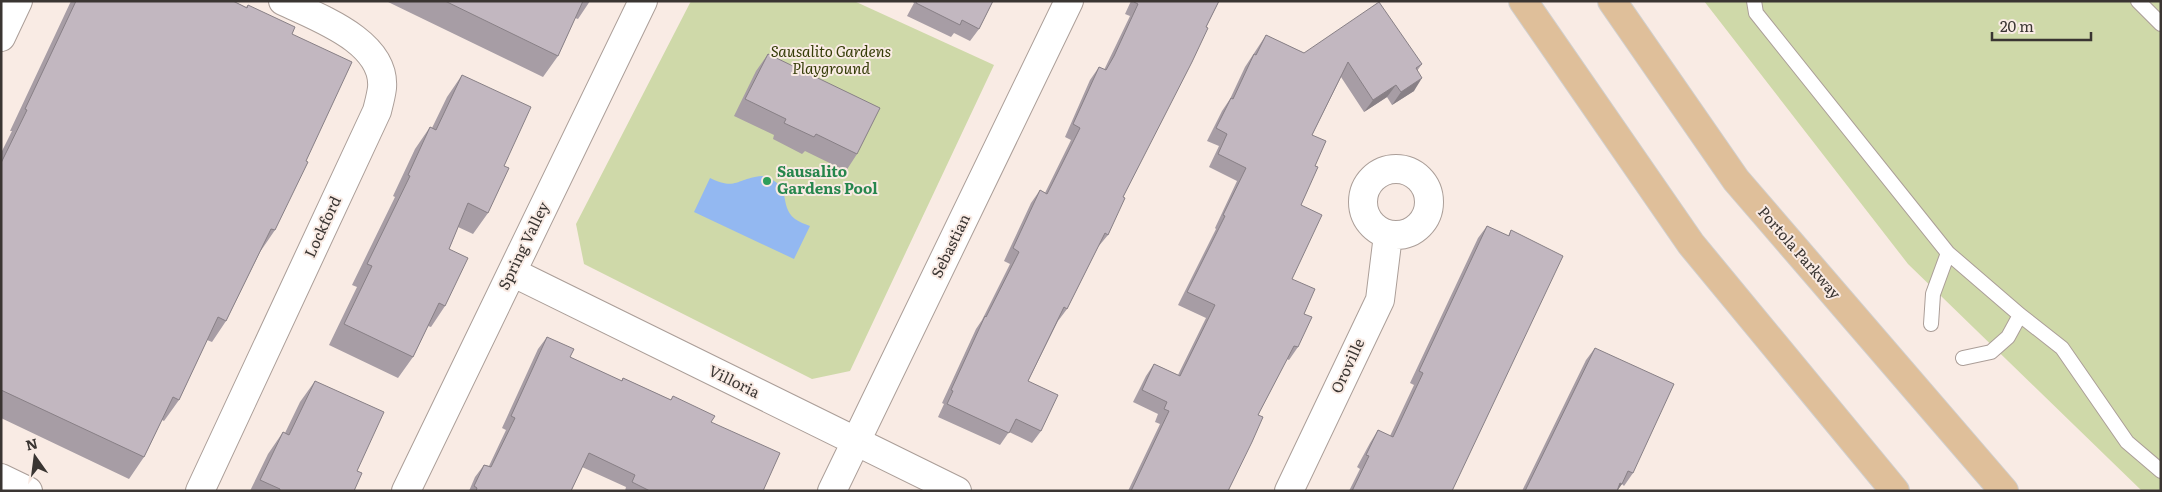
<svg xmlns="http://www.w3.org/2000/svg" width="2162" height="492" viewBox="0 0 2162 492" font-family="Literata,serif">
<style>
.green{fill:#cfd9a9}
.water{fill:#93b8f1}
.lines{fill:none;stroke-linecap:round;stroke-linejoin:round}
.lane-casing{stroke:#ab9e98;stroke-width:16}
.street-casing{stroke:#ab9e98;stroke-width:30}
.primary-casing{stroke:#d0cfce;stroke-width:30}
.lane{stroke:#fff;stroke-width:14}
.street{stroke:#fff;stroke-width:28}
.primary{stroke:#dfbf9a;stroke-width:28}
.wall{fill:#a79da5}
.shaded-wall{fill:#888086}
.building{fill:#c2b7c0;stroke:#888086}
.leisure-dot{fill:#2e9e5b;stroke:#f9ebe4;stroke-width:2}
.labels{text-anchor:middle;stroke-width:4;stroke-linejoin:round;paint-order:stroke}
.park-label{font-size:15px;font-style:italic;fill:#363d08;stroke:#f9ebe4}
.leisure-label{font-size:15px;font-weight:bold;fill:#27864d;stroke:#f9ebe4;text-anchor:start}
.street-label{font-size:15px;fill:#3a3532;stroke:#f9ebe4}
</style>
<rect width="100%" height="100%" fill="#f9ebe4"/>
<!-- green -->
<path class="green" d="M 691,1 L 854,1 L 994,65 L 850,371 L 812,379 L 584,264 L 576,224 Z
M 1704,1 L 2161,1 L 2161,491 L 2142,491 L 1908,264 Z"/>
<!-- water -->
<path class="water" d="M 762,176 C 795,185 777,204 795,219 C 799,222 805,224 810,226 L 794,259 L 694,212 L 710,178 C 737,191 737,178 762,176 Z"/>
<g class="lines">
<!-- lane casing -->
<g class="lane-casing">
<path id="lane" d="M 1754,1 L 1756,13 L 1948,253 L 2020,315 L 2062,348 L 2127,442 L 2161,471
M 2138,1 L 2161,24
M 1931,324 L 1933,294 L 1948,253
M 1963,358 L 1991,352 L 2008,337 L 2020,315"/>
</g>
<!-- street casing -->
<g class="street-casing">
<path id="street" d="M 1,37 L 18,1
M1363 202a33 33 0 1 1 66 0a33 33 0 1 1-66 0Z
M 512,272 L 957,491
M 1,478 L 28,491
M 200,491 L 377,111 C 379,103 381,96 382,88 C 386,41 316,17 283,1
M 406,491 L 643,1
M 832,491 L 1069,1
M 1289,491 L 1380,300 L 1388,235"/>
</g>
<!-- primary casing -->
<g class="primary-casing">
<path id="primary" d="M 1523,1 L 1691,244 L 1895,491
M 1612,1 L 1736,180 L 2004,491"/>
</g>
<!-- lane -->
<use href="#lane" class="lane"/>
<!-- street -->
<use href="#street" class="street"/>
<!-- primary -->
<use href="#primary" class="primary"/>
</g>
<!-- wall -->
<path class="wall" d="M 71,1 L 233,1 L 246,7 L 248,5 L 292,34 L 306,161 L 275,230 L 260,252 L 226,321 L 212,342 L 207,340 L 179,400 L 164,421 L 162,420 L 144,457 L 129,479 L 1,418 L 1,153 L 12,131 L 10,131 Z
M 386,1 L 590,1 L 578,19 L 575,18 L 558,56 L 543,77 Z
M 912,1 L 993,1 L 979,29 L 970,41 L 954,33 L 951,37 L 907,16 L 914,3 Z
M 1131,1 L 1219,1 L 1123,197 L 1108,235 L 1098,247 L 1067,309 L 1058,321 L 1028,381 L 1041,431 L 1032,443 L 1009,432 L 1000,445 L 938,417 L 944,404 L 942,403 L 976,329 L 982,320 L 1010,264 L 1004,261 L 1031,203 L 1040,190 L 1045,193 L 1071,140 L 1065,137 L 1090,80 L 1099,67 L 1104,70 L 1105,68 L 1130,16 L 1125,14 Z
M 1266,35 L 1304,53 L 1422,64 L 1417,71 L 1414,91 L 1392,105 L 1387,97 L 1364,112 L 1341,77 L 1312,135 L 1315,166 L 1301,205 L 1292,279 L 1304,314 L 1298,347 L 1289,360 L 1287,359 L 1258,415 L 1228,491 L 1128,491 L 1160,424 L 1155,422 L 1158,414 L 1133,402 L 1146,376 L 1154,364 L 1178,375 L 1206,318 L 1178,305 L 1216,229 L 1215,228 L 1237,181 L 1209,167 L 1219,146 L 1207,141 L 1222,111 L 1230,99 L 1245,67 Z
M 768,54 L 857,154 L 846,171 L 805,151 L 802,154 L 773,139 L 774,135 L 734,116 L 756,71 Z
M 462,75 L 504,166 L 488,213 L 473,234 L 458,227 L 449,249 L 445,306 L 431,327 L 428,326 L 413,357 L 398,378 L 329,345 L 357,287 L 352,285 L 395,197 L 393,196 L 415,149 L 430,127 L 432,128 L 447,97 Z
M 1487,226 L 1508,236 L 1511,230 L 1452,491 L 1349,491 L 1360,469 L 1357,467 L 1370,443 L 1378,430 L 1390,436 L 1414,385 L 1410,383 L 1478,238 Z
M 547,337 L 570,357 L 621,381 L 623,378 L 671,400 L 673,396 L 711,422 L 763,491 L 625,491 L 626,487 L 582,467 L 571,491 L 469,491 L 475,477 L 484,465 L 489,466 L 506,430 L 502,428 L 538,349 Z
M 1595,348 L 1633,473 L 1624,486 L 1622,484 L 1617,491 L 1522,491 L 1586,360 Z
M 315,381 L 357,471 L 354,491 L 250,491 L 268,454 L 283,432 L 285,433 L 300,402 Z"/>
<!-- shaded-wall -->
<path class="shaded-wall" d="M 1422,78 L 1414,91 L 1392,105 L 1401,92 Z
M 1396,85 L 1387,97 L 1364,112 L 1373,100 Z
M 1620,483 L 1622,484 L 1617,491 L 1615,491 Z"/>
<!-- building -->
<path class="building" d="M 76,1 L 233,1 L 247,8 L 248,5 L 295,27 L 292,34 L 352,62 L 306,161 L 308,162 L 275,230 L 271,229 L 226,321 L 218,317 L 179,400 L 173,397 L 144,457 L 1,390 L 1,163 L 27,110 L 25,109 Z
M 445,1 L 583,1 L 558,56 Z
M 917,1 L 993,1 L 979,29 L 962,20 L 960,25 L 916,3 Z
M 1134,1 L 1219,1 L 1206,27 L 1208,28 L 1192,62 L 1123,197 L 1125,198 L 1108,235 L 1105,233 L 1067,309 L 1064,307 L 1028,381 L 1058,395 L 1041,431 L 1016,419 L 1009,433 L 947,404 L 953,391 L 951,390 L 985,316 L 986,317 L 1019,252 L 1013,248 L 1040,190 L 1047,194 L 1080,128 L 1073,124 L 1099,67 L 1106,70 L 1114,56 L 1138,4 L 1134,2 Z
M 1379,2 L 1422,64 L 1416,68 L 1422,78 L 1401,92 L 1396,85 L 1373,100 L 1348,62 L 1312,135 L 1326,141 L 1315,166 L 1318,167 L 1301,205 L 1322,215 L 1292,279 L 1315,289 L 1304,314 L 1312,317 L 1298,347 L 1294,346 L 1258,415 L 1263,417 L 1252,442 L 1228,491 L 1131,491 L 1169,411 L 1164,409 L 1167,402 L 1142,390 L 1154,364 L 1180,376 L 1215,305 L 1187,292 L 1225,216 L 1223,215 L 1246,168 L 1218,154 L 1227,134 L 1216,128 L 1231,98 L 1233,99 L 1254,54 L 1256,55 L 1266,35 L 1304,53 Z
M 768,54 L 880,108 L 857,154 L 816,134 L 814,137 L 784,123 L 786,119 L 745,99 Z
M 462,75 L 531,107 L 504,166 L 509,168 L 488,213 L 468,203 L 449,249 L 468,258 L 445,306 L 439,303 L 413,357 L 344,324 L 372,266 L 367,264 L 410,176 L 408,175 L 430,127 L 436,130 Z
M 1487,226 L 1509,236 L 1511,230 L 1563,256 L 1452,491 L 1352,491 L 1369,456 L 1366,455 L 1378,430 L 1393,437 L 1423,373 L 1419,371 Z
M 547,337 L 574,349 L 570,357 L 622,381 L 623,378 L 671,400 L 673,396 L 715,416 L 711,422 L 780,453 L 763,491 L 650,491 L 632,482 L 635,475 L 589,453 L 571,491 L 476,491 L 477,488 L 474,486 L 484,465 L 491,467 L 515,418 L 511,416 Z
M 1595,348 L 1674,384 L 1633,473 L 1628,471 L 1622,484 L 1620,483 L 1617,491 L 1525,491 Z
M 315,381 L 384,412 L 357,471 L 362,473 L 354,491 L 280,491 L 280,489 L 260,480 L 283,432 L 289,435 Z"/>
<!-- markers -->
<circle class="leisure-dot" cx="767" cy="181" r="5"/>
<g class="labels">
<!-- park labels -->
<g class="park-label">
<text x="831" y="57">Sausalito Gardens<tspan x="831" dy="17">Playground</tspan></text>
</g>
<!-- leisure labels -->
<g class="leisure-label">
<text x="777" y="177">Sausalito<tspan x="777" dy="17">Gardens Pool</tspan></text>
</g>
<!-- street labels -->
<g class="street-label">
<text transform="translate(323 227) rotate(-65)" y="5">Lockford</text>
<text transform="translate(524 246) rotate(-64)" y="5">Spring Valley</text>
<text transform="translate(951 246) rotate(-64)" y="5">Sebastian</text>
<text transform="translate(1799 253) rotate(49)" y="5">Portola Parkway</text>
<text transform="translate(1348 366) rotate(-65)" y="5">Oroville</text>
<text transform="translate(734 382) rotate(26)" y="5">Villoria</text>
</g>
</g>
<!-- border -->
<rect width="2162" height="492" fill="none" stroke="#3a3532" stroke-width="5"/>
<!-- north arrow -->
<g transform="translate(35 457) rotate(346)" stroke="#f9ebe4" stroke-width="4" paint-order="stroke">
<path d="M0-4L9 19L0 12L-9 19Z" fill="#3a3532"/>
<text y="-8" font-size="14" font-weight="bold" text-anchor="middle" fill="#3a3532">N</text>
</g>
<!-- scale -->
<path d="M1992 32v8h99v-8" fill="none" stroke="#3a3532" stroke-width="2.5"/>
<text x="2000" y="32" font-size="15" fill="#3a3532" stroke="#f9ebe4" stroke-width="4" paint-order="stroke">20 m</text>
</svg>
